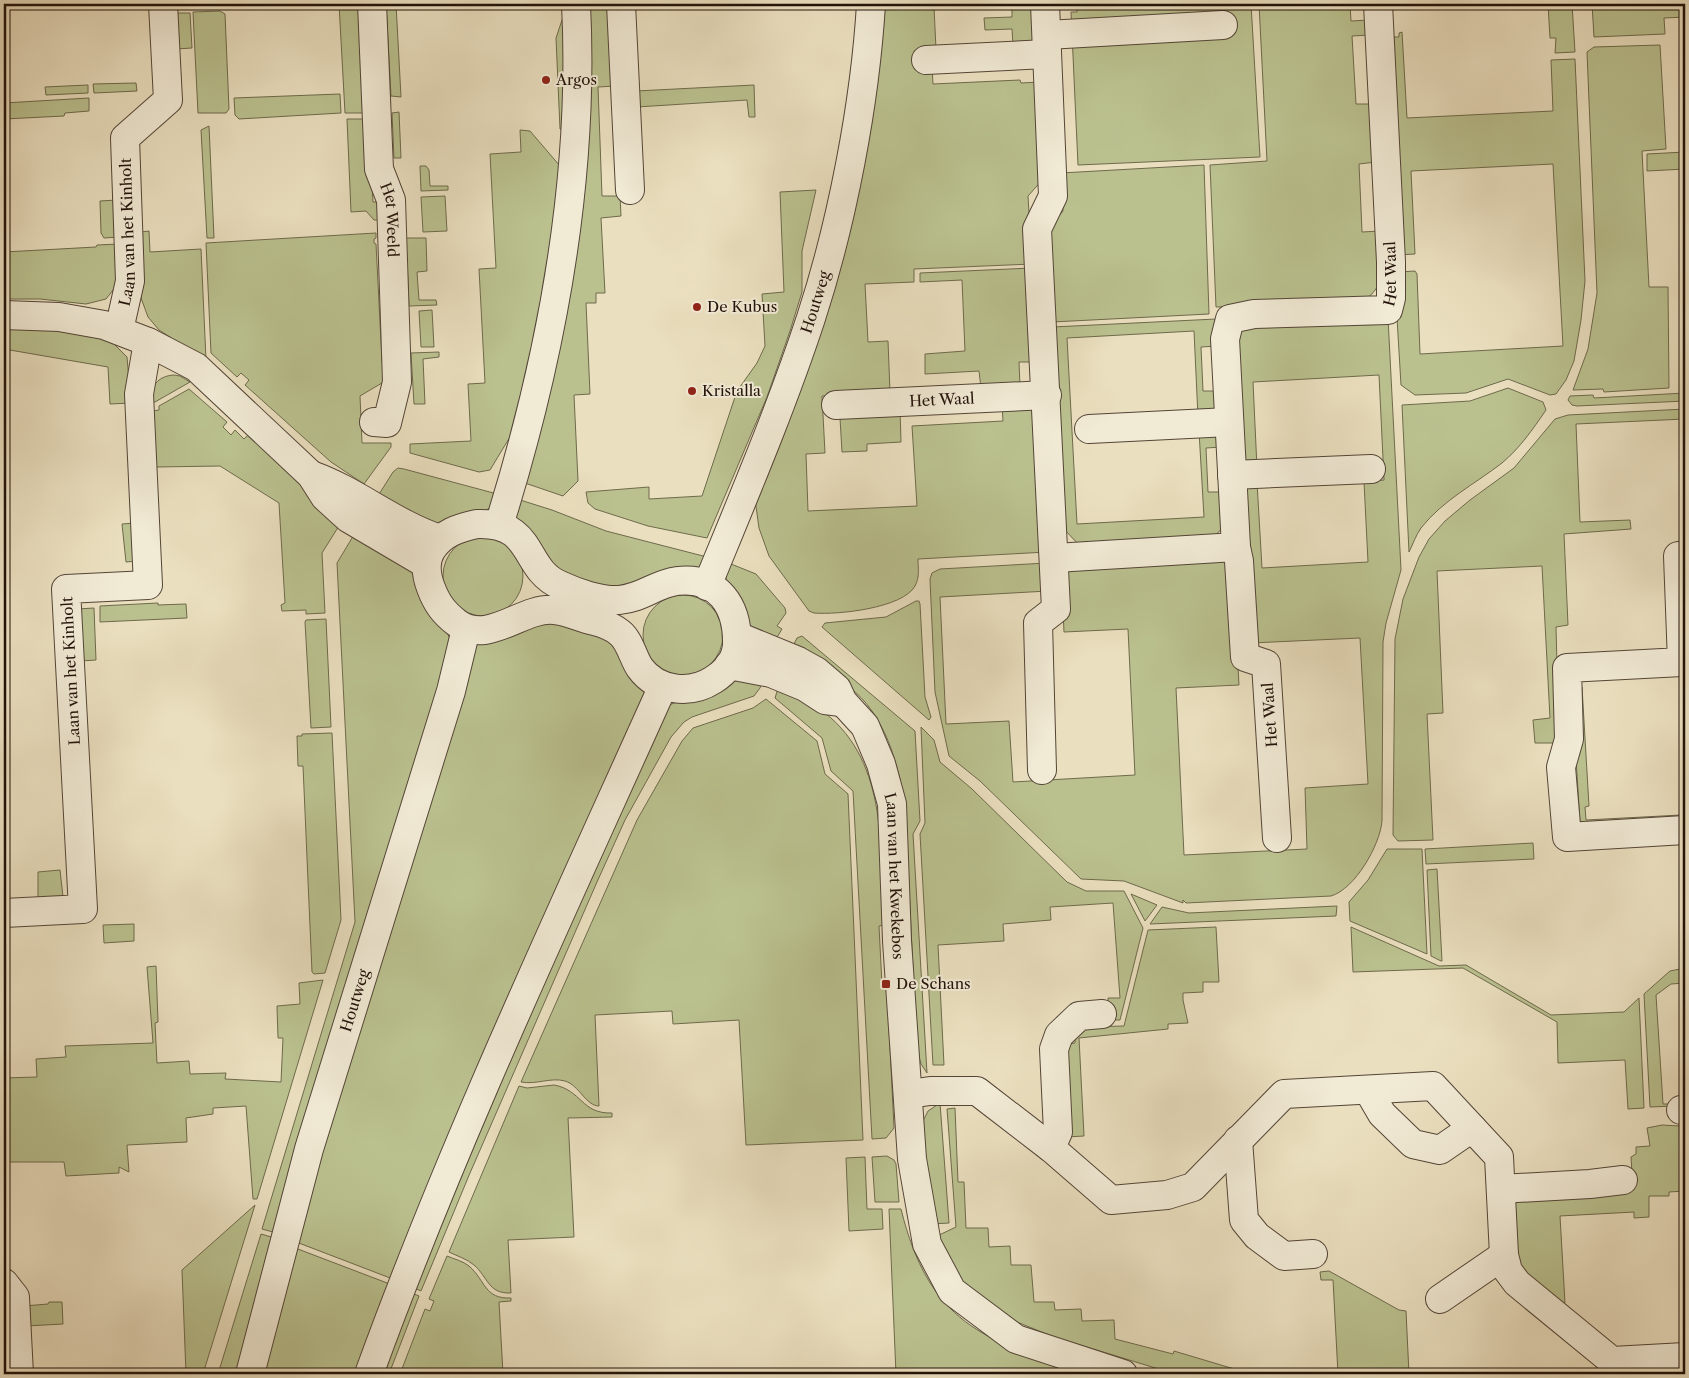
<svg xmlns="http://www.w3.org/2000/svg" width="1689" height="1378" viewBox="0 0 1689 1378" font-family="'Libre Caslon Text',serif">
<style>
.green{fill:#bac18f;stroke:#6e6a4c}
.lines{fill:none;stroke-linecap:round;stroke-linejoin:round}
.minor-casing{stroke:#544537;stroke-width:30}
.minor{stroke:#f1ead5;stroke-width:28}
.poi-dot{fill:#8f2418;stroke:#f1ead5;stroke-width:2}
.labels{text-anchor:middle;stroke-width:4;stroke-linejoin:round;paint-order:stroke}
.poi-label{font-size:15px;fill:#22120a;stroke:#f1ead5;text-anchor:start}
.street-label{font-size:15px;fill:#22120a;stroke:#f1ead5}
</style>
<rect width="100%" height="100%" fill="#eadfbf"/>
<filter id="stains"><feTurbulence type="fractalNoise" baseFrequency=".004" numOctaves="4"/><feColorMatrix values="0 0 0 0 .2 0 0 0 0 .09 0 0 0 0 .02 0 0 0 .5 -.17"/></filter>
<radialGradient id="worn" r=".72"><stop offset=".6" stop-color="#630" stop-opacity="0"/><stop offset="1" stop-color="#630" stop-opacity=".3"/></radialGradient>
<!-- green -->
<path class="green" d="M 339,4 L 362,4 L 368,113 L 345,113 Z
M 386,4 L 396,4 L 401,97 L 391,96 Z
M 586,4 L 610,4 L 615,86 L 598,87 L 602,196 L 620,196 L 621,216 L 601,218 L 605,293 L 596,293 L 596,303 L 586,303 L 590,394 L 574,395 L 578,481 L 563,496 L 522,482 Z
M 879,4 L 915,4 L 916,7 L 934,7 L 936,49 L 914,51 L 916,67 L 932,67 L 933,84 L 1020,80 L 1021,83 L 1040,82 L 1044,178 L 1028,196 L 1032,264 L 914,269 L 914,282 L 865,284 L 868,342 L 888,341 L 890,392 L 822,396 L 825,453 L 806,454 L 808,511 L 917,506 L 912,426 L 1003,421 L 1002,405 L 1039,403 L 1047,552 L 918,559 C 918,568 920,577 915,586 C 903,608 838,615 814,613 L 809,611 L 769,556 L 759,528 L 755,499 Z
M 1012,4 L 1036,4 L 1038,45 L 1013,45 L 1012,29 L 985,30 L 984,18 L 1012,17 Z
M 1077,4 L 1251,4 L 1260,157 L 1078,165 L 1071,12 L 1077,12 Z
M 1259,4 L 1350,4 L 1351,21 L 1369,20 L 1370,35 L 1352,36 L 1356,104 L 1374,104 L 1376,162 L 1359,164 L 1362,232 L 1380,231 C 1380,257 1389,290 1361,301 L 1216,307 L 1210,165 L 1267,161 Z
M 1548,4 L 1572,4 L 1575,52 L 1555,53 L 1556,38 L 1550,38 Z
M 1592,4 L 1685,4 L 1685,17 L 1664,18 L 1665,34 L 1594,37 Z
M 220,11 L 225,14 L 229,109 L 226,113 L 198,113 L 193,12 Z
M 175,13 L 190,13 L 192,48 L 176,49 Z
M 564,14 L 564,131 L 560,129 L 556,38 Z
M 1402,32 L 1407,118 L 1553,111 L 1551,60 L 1575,59 L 1585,281 L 1581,320 L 1574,361 L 1566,380 L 1556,394 L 1550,395 L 1508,379 L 1466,393 L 1415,395 L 1401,385 L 1397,318 L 1401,317 L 1399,272 L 1415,271 L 1417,274 L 1420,354 L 1563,346 L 1553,164 L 1411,171 L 1415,254 L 1398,255 L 1393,37 L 1399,37 L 1399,33 Z
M 1660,45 L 1666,149 L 1642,151 L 1649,287 L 1668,287 L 1669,388 L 1604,392 L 1603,389 L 1573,390 L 1588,349 L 1597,293 L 1587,52 L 1594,47 Z
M 136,83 L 137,91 L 94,93 L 93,84 Z
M 88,85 L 88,93 L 46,95 L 45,87 Z
M 754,85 L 755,117 L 749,117 L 747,100 L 637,107 L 636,91 Z
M 340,94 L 341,113 L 239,119 L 235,115 L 234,98 Z
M 89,98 L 89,111 L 65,113 L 64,116 L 4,119 L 4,103 Z
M 399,112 L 401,158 L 394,158 L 392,113 Z
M 347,119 L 368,119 L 373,202 L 380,202 L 381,220 L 374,220 L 366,211 L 351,212 Z
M 209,126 L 214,238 L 207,238 L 201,130 Z
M 520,130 L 530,131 L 560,166 L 558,223 L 516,427 L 490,470 L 479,472 L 410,453 L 410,444 L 471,441 L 468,384 L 485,383 L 479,269 L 496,268 L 490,154 L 521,152 Z
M 1685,152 L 1685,169 L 1647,171 L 1647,154 Z
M 1204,165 L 1209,314 L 1052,322 L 1048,229 L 1063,211 L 1061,173 Z
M 420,166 L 426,166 L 429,170 L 430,186 L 448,186 L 448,190 L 421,191 Z
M 816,190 L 802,251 L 802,292 L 790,331 L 767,397 L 707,538 L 648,526 L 595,509 L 588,503 L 586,492 L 649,487 L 649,499 L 702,496 L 737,391 L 757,363 L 765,346 L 762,294 L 784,292 L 780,192 Z
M 445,196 L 447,231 L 423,232 L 421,197 Z
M 117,200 L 119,237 L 104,238 L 101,233 L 100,201 Z
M 149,231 L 150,252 L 201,249 L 206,360 L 159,330 L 148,317 L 141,298 L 138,236 L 141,232 Z
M 376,233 L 376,238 L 374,239 L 374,243 L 376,244 L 382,361 L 387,377 L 382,383 L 360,396 L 362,443 L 391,443 L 391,447 L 364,484 L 331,462 L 245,385 L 249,380 L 241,373 L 237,377 L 211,353 L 206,243 Z
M 406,238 L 426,238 L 427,271 L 417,272 L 419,300 L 436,300 L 437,305 L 409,306 Z
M 119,244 L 117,285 L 106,299 L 86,304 L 40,299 L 4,299 L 4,252 L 96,247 L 97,245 Z
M 1032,268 L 1037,362 L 1019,362 L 1020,386 L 981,388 L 979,371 L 925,374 L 925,354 L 965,351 L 962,280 L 920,282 L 920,273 Z
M 432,310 L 434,347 L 421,347 L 419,311 Z
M 1388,318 L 1401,570 L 1386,623 L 1383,642 L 1382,821 C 1380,845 1355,889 1331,896 L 1186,903 L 1183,900 L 1183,903 L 1124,881 L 1081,879 L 980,781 L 949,756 L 935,692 L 930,579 L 932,573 L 940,569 L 1047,563 L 1048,591 L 940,597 L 946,724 L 1009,721 L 1013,782 L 1135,775 L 1128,629 L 1064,632 L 1061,566 L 1232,558 L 1239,685 L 1176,688 L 1184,855 L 1307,849 L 1305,788 L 1368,784 L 1360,638 L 1251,643 L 1241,483 L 1257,482 L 1262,568 L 1368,562 L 1364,482 L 1384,480 L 1379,375 L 1253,382 L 1257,468 L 1241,469 L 1238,332 L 1244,327 Z
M 1216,319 L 1217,346 L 1201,347 L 1203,391 L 1219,391 L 1221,416 L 1198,417 L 1194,331 L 1067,338 L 1077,524 L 1204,517 L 1199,431 L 1221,430 L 1222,447 L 1206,448 L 1208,492 L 1225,492 L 1223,527 L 1215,536 L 1078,544 L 1065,530 L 1053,327 Z
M 4,326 L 52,327 L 111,341 L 127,357 L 131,403 L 110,404 L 108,367 L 4,349 Z
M 439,352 L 439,357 L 423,359 L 425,404 L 414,404 L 411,353 Z
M 174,375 L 180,376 L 190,382 L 155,402 L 148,402 C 151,387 157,376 174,375 Z
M 1508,388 L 1543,402 L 1546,410 C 1533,429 1520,448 1502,463 C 1475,484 1443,500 1421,528 C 1416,535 1413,544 1409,552 L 1402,405 L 1470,401 Z
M 189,389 L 227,422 L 223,427 L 231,435 L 235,430 L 244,439 L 249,434 L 342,521 L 322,553 L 325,613 L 306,614 L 306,610 L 282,611 L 281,605 L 285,603 L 279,503 L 220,466 L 156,467 L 153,411 L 159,410 L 159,406 Z
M 1685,393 L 1685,401 L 1577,406 L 1572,405 L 1568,400 L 1570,396 L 1593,395 L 1594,398 Z
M 1685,409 L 1685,419 L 1576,424 L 1580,522 L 1630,520 L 1631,529 L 1564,534 L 1568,625 L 1556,627 L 1559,743 L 1535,743 L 1533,720 L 1550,718 L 1542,566 L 1437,571 L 1443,713 L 1427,714 L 1433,840 L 1398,841 L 1393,835 L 1395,639 L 1403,599 L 1419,557 L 1429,539 L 1445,521 L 1470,500 L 1514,468 L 1555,419 L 1568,415 Z
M 900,410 L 901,442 L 867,444 L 867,451 L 842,452 L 840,418 Z
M 398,468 L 404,469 L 501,495 L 493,506 L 483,512 L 437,525 L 376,499 L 393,472 Z
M 517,499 L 552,510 L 606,531 L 707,557 L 700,572 L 636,590 L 568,580 L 512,519 Z
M 135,523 L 137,561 L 126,562 L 122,524 Z
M 355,533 L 411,566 L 447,629 L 451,645 L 273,1232 L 262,1229 L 355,922 L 337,563 Z
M443 576a40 40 0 1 1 80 0a40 40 0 1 1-80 0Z
M 726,562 L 756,574 L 785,608 L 786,613 L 777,626 L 782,629 L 776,639 L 747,625 L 726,580 Z
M643 635a40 40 0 1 1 80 0a40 40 0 1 1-80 0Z
M 916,601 L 919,601 L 920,604 L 925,697 L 931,717 L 929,720 L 822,627 L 825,623 L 886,617 Z
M 158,603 L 158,605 L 186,604 L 187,618 L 100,622 L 100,606 Z
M 94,608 L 96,660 L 81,661 L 78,609 Z
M 326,619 L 331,727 L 311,728 L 305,622 L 306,620 Z
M 535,620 L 605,633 L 648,688 L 398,1281 L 291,1240 L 476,640 Z
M 802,636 L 915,731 L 920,821 L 913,834 L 927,1073 L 921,1064 L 917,1050 L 905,805 C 898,763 885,714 849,687 C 831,673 810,662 791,650 L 797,638 Z
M 737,679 L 763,680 L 760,688 L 754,696 L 692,717 L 684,722 L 671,737 L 625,820 L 597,882 L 470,1173 L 421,1291 L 410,1286 L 439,1215 L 669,705 Z
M 779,685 C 794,694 811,702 825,713 C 889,763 880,853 884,925 L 879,926 L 882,985 L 887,985 L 894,1128 L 886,1138 L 872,1139 L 853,791 L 831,771 L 822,738 L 775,698 Z
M 1582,687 L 1589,806 L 1585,807 L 1586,820 L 1681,815 L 1682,818 L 1580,823 L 1572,694 L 1573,688 Z
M 766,699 L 817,741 L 825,774 L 848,794 L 863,1140 L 746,1145 L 739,1020 L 673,1024 L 672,1011 L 595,1015 L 599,1106 C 586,1106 579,1085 565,1081 C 551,1077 536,1085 521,1082 L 637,820 L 682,741 L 693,728 L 753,708 Z
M 921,727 L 934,740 L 940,762 L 972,789 L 1067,882 L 1086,891 L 1124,891 L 1143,928 L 1120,1020 L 1109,1020 L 1108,998 L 1120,998 L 1113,903 L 1050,907 L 1051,920 L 1003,924 L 1004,941 L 938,945 L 944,1065 L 933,1065 L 920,834 L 925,823 Z
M 332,733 L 341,920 L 325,973 L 314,974 L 312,972 L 303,766 L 298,766 L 297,736 L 302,736 L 302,734 Z
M 1533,843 L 1534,859 L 1426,864 L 1425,849 Z
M 1387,849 L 1422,849 L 1427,954 L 1350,921 L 1349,902 L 1368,880 Z
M 1437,869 L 1442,961 L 1441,961 L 1431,956 L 1427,870 Z
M 60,870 L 63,897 L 38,898 L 38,872 Z
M 1131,894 L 1157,905 L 1145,921 Z
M 1337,906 L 1336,916 L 1150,924 L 1162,907 L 1189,913 Z
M 134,924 L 134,941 L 104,943 L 103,925 Z
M 1216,927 L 1219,982 L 1203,982 L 1203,992 L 1183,993 L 1183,1000 L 1188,1023 L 1168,1024 L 1168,1029 L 1079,1038 L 1084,1136 L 1067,1137 L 1061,1045 L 1075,1043 L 1075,1034 L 1082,1033 L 1082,1027 L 1124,1026 L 1148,930 Z
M 1351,927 L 1439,966 L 1466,965 L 1551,1015 L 1624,1012 L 1639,998 L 1644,1108 L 1628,1109 L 1625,1060 L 1558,1063 L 1557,1022 L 1463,968 L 1353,972 Z
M 156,966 L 158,1022 L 155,1023 L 157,1063 L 189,1061 L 190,1074 L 226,1073 L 225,1079 L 281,1082 L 283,1038 L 278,1038 L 277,1006 L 300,1004 L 299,983 L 323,980 L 257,1199 L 253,1199 L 246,1106 L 213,1108 L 213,1114 L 186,1118 L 187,1142 L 127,1145 L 129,1172 L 119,1167 L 119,1173 L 66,1176 L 64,1162 L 5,1162 L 4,1078 L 37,1077 L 36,1059 L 66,1057 L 65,1046 L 153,1043 L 147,967 Z
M 1685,968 L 1685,983 L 1671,984 L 1656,995 L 1663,1104 L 1674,1104 L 1675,1106 L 1650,1107 L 1644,994 L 1670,971 Z
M 554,1085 C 582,1090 581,1114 612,1113 L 612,1117 L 568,1118 L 574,1237 L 508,1240 L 511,1293 C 488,1294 488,1277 474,1265 C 467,1259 457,1256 449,1252 L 519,1086 L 527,1088 Z
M 940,1103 L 949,1223 L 931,1224 L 922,1123 L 928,1111 Z
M 955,1108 L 958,1182 L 964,1182 L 966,1228 L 988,1228 L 989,1247 L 1010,1246 L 1011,1265 L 1031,1265 L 1034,1302 L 1054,1302 L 1055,1310 L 1081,1309 L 1082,1321 L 1114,1320 L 1115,1339 L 1173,1354 L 1174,1351 L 1251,1374 L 1175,1374 L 1054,1337 L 1017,1322 L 1005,1316 L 969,1288 L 957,1275 L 935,1237 L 956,1227 L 947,1109 Z
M 1662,1125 L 1679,1126 L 1685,1133 L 1685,1191 L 1669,1192 L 1669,1196 L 1649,1196 L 1649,1217 L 1634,1218 L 1634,1212 L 1560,1216 L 1565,1303 L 1555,1304 L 1519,1268 L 1509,1195 L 1633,1190 L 1631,1157 L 1636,1154 L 1636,1147 L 1650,1146 L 1647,1128 Z
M 887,1156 L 894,1160 L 896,1164 L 899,1202 L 875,1202 L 872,1157 Z
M 865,1157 L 867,1209 L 882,1209 L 883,1229 L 849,1231 L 846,1158 Z
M 255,1205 L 203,1374 L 186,1374 L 182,1270 Z
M 889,1209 L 901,1209 C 929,1323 983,1340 1085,1374 L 896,1374 Z
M 261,1234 L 278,1239 L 243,1374 L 218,1374 Z
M 290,1246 L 395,1286 L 362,1374 L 256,1374 Z
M 447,1256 C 454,1259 463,1261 469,1266 C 486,1281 484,1299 511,1298 L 511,1301 L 499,1302 L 503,1374 L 400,1374 L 425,1309 L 430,1311 L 434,1301 L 429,1299 Z
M 1329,1271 L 1399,1310 L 1406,1311 L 1409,1374 L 1338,1374 L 1333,1280 L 1321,1280 L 1320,1272 Z
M 414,1294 L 419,1296 L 389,1374 L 376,1374 Z
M 49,1302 L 62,1302 L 63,1324 L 26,1326 L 24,1306 L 48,1304 Z"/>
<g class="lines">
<!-- minor casing -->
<g class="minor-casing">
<g id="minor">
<path id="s1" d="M 372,4 L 379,169 L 391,200 L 397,382 L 387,423 L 374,422"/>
<path d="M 621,4 L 630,190"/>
<path d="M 1047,35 L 1223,25"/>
<path d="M 926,60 L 1047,54"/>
<path d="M 4,315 L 59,317 L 104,325 L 148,342 L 196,367 L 311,475 L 325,497 L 348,518 L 426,564"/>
<path id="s2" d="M 119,330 L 130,281 L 125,138 L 168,100 L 163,4"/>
<path id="s3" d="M 836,405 L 1047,395"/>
<path d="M 1089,429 L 1229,422"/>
<path d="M 311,475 C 357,491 394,524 440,539"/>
<path d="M 1232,475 L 1371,469"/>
<path d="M 477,524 C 536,522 522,569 560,585 C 577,593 601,601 619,600 C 643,598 655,584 677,581 C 719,576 738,607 737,645 C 736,660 726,672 713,680 C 690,695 657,691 640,668 C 633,658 630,641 620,633 C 613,627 602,623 594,621 C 581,618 567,611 554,610 C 521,607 489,646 457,623 C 444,613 437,604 431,588 C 426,575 424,561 432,549 C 443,533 458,528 477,524 Z"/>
<path d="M 499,525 C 552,356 585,181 576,4"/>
<path d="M 1685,555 L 1678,556 L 1682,662 L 1567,668 L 1569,739 L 1561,767 L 1567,837 L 1685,830"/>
<path d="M 1055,558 L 1236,547"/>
<path id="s4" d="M 707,586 C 743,498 781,409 811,318 C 842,223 865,104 871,4"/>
<path id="s5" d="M 737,636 L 798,661 L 816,671 L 837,689 L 843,702 L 865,726 L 881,764 L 892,804 L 897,941 L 912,1159 L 927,1244 L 952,1291 L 1016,1339 L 1123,1374"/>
<path d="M 729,665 L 771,673 L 805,687 L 825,700 L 841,702"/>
<path d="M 1042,770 L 1038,623 L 1056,609 L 1037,229 L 1053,196 L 1045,4"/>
<path id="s6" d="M 1277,838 L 1266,664 L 1245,657 L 1239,561 L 1236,547 L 1225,339 L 1230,319 L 1254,314 L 1388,310 L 1391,298 L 1391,262 L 1378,4"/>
<path d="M 4,913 L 83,909 L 66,589 L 148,585 L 139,394 L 148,342"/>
<path d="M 1368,1090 L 1382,1114 L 1413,1144 L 1440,1150 L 1472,1128"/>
<path d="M 909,1094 L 930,1091 L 977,1091 L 1051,1148 L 1111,1200 L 1167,1195 L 1193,1187 L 1284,1094 L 1433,1086 L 1499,1157 L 1504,1255 L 1508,1271 L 1517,1283 L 1612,1361 L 1685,1357"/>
<path d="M 1681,1110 L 1685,1110"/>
<path d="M 1238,1140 L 1244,1220 L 1257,1236 L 1284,1256 L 1313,1254"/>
<path d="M 1051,1148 L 1058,1132 L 1054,1049 L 1059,1035 L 1079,1016 L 1102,1014"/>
<path d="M 1501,1189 L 1590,1184 L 1623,1180"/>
<path d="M 4,1283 L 15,1297 L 19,1374"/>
<path d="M 1440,1299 L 1504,1255"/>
<path id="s7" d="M 250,1374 L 309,1149 L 451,691 L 466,629"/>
<path d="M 369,1374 C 454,1140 561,913 663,686"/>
</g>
</g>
<!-- minor -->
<use href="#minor" class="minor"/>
</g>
<!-- markers -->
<g class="poi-dot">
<circle cx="546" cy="80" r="5"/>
<circle cx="697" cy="307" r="5"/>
<circle cx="692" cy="391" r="5"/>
<rect x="881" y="979" width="10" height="10" rx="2.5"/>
</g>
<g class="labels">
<!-- poi labels -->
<g class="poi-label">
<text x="556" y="85">Argos</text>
<text x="707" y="312">De Kubus</text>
<text x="702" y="396">Kristalla</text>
<text x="896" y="989">De Schans</text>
</g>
<!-- street labels -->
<g class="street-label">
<text dy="5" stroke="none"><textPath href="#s1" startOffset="218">Het Weeld</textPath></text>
<text dy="5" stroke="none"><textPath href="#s2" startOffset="99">Laan van het Kinholt</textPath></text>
<text dy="5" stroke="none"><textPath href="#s6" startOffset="731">Het Waal</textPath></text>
<text dy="5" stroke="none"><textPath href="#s4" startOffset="304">Houtweg</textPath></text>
<text dy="5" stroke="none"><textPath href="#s3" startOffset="106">Het Waal</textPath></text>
<text transform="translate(71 671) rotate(-93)" y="5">Laan van het Kinholt</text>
<text transform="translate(1270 715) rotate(-94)" y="5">Het Waal</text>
<text dy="5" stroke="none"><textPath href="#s5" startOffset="316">Laan van het Kwekebos</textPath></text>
<text dy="5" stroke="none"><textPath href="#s7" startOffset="388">Houtweg</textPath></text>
</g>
</g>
<!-- margin -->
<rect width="1689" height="1378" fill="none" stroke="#eadfbf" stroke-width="20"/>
<rect x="5" y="5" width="1679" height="1368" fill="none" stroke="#22120a" stroke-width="2.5"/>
<rect x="10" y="10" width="1669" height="1358" fill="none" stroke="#22120a"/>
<rect width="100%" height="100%" filter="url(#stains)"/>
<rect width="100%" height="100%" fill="url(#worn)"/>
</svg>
